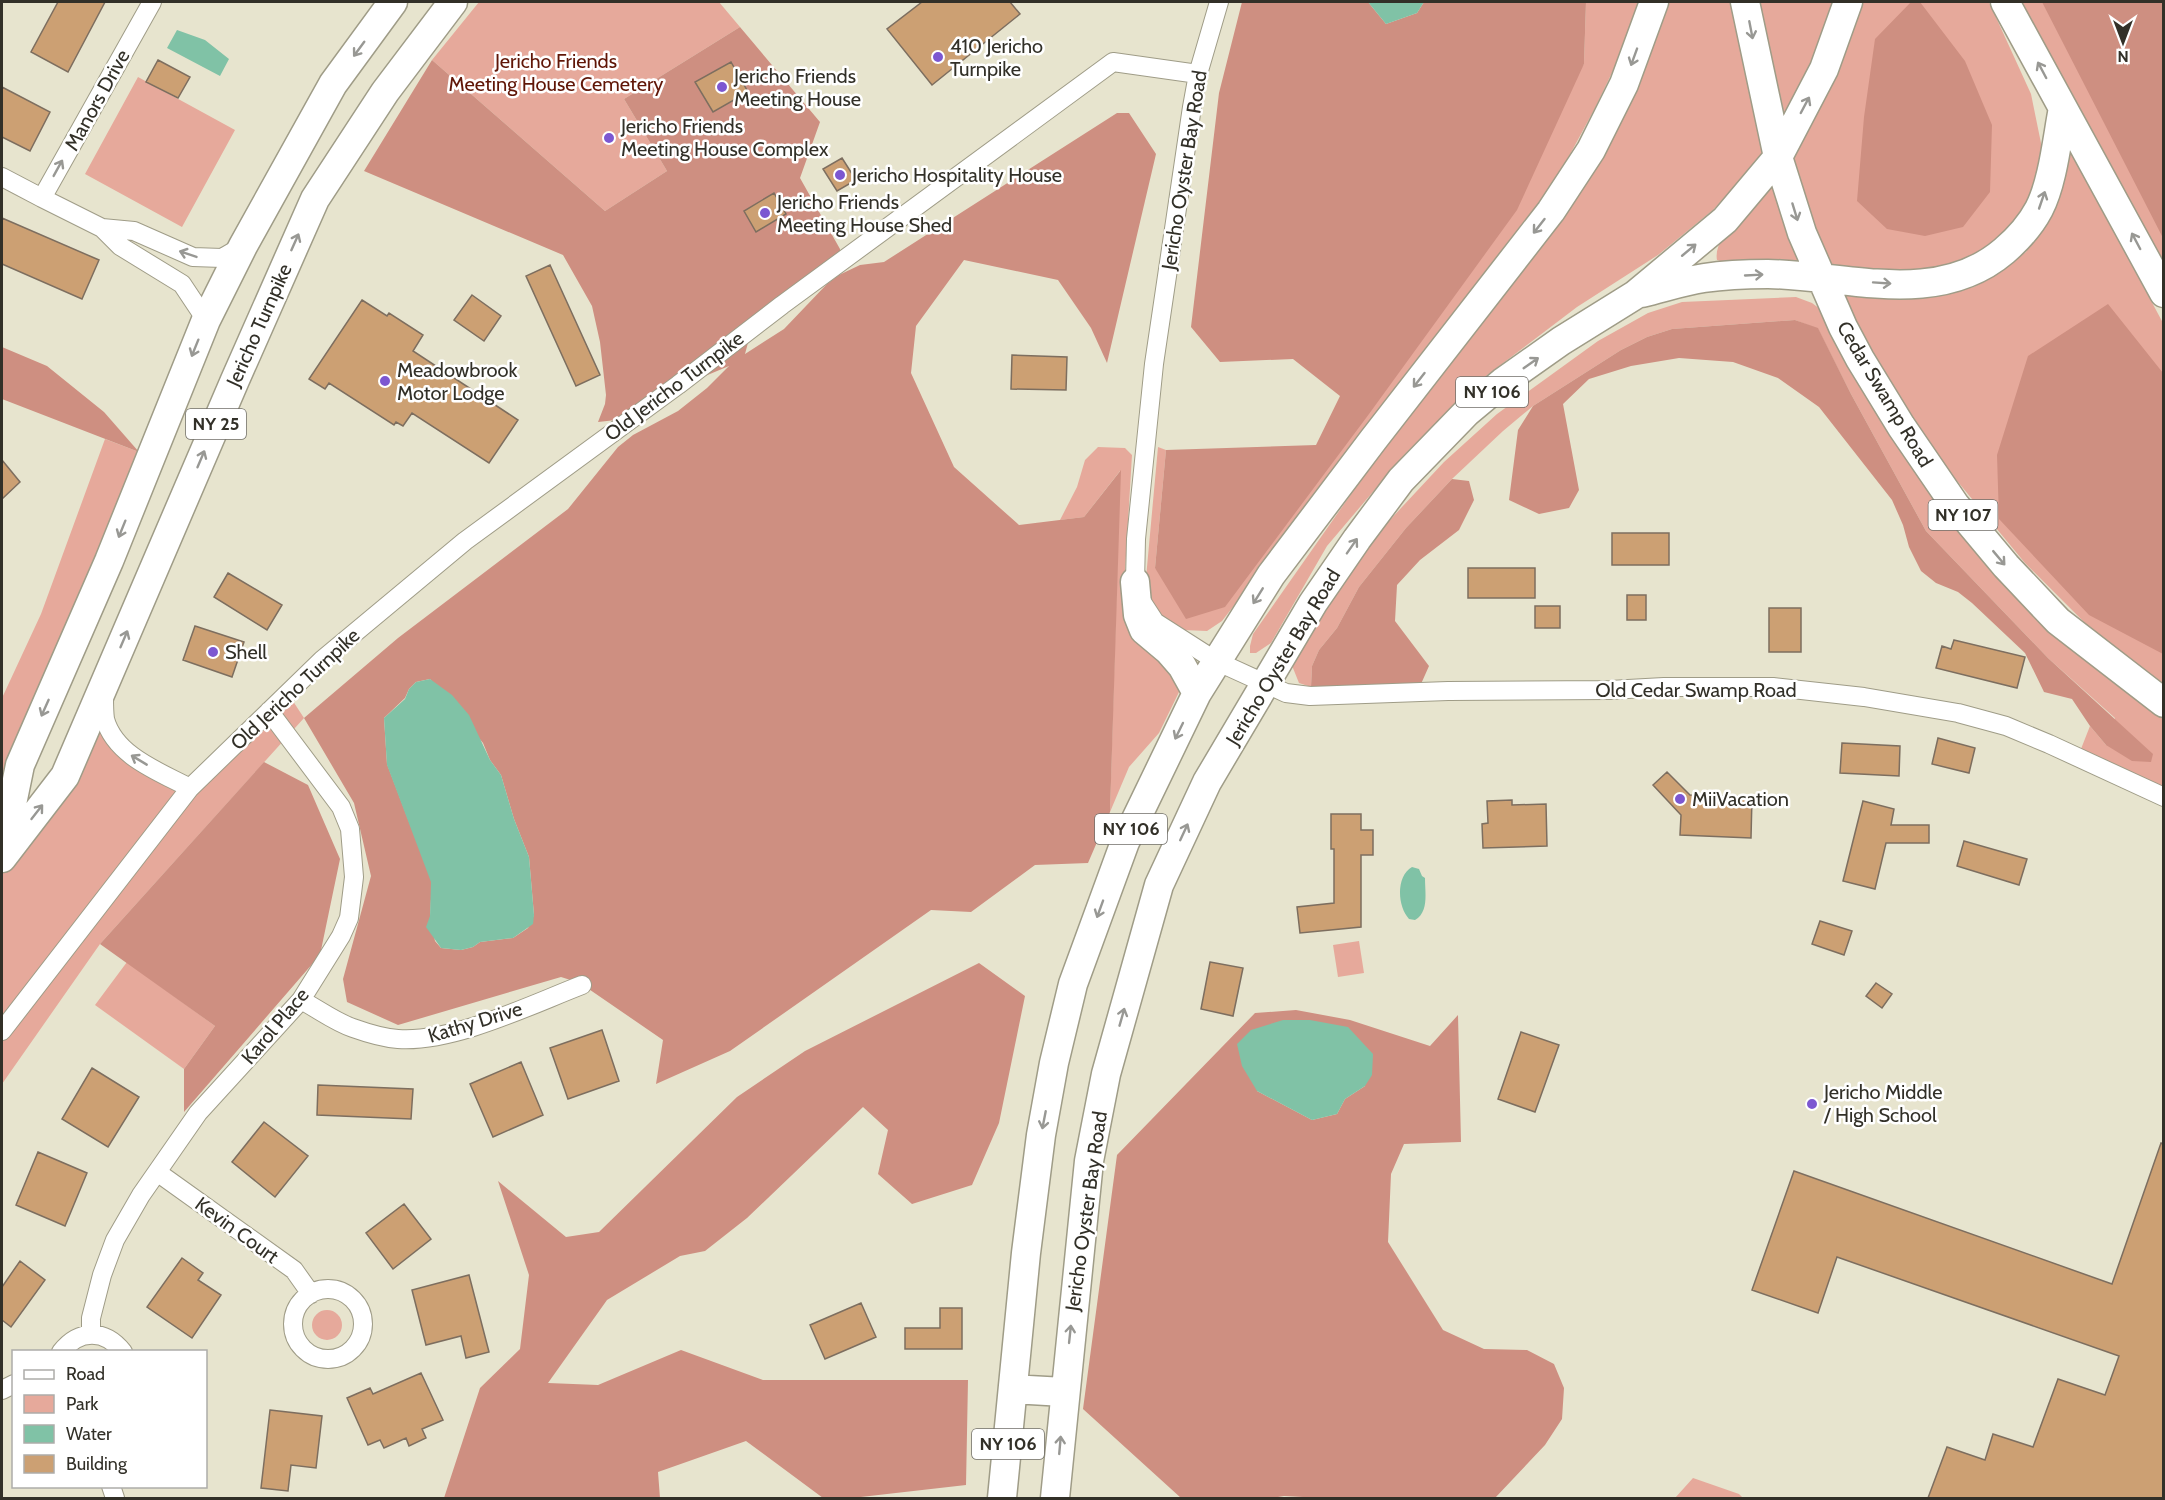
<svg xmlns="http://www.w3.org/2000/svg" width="2165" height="1500" viewBox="0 0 2165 1500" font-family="Cabin,sans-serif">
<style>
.green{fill:#e6a99b}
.forest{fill:#ce8f81;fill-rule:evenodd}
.water{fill:#80c2a6}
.building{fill:#cca073;stroke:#7d6e5f;stroke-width:1.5}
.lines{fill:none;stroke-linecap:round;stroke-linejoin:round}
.minor-casing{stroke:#9f9c87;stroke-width:20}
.primary-casing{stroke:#9f9c87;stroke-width:31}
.minor{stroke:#fff;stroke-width:18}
.primary{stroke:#fff;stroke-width:28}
.oneway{stroke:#989894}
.poi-dot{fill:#7c57d1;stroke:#fff;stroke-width:2}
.labels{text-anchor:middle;stroke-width:5;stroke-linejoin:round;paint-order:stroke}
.shield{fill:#fff;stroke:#706e68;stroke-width:1.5}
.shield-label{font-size:18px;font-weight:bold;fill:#323028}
.poi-label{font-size:20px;fill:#323028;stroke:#fff;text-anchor:start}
.park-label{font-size:20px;fill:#601607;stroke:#fff}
.street-label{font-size:20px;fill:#323028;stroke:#fff}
</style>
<rect width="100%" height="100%" fill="#e7e4ce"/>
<!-- green -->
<path class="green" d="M 479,2 L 719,2 L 740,27 L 624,99 L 667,171 L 605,211 L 432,60 Z
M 1586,2 L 1640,2 L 1634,27 L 1595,108 L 1539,212 L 1222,621 L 1207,631 L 1183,630 L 1162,619 L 1150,599 L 1146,578 L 1158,447 L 1166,450 L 1155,568 L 1225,606 L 1584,64 Z
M 1667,2 L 1735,2 L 1766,153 L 1713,210 L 1658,255 L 1577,307 L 1482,379 L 1405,454 L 1327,546 L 1271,643 L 1256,653 L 1250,653 L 1250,646 L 1253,634 L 1389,440 L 1453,357 Z
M 1758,2 L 1834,2 L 1812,65 L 1789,114 L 1780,110 Z
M 1860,2 L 1989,2 L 2031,94 L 2042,148 L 2032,197 L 2002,241 L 1961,267 L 1918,274 L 1828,267 L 1790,156 L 1840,66 Z
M 2021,2 L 2163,2 L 2163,269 Z
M 138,77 L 235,130 L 182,227 L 85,174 Z
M 2070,150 L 2163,323 L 2163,691 L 2118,656 L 2025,563 L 1948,470 L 1887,378 L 1841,294 L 1914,299 L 1974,287 L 2026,252 L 2060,194 L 2064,151 Z
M 1772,180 L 1801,264 L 1729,264 L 1717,260 C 1712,236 1757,197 1772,180 Z
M 1796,297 L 1812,303 L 1828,315 L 1910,449 L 2139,688 L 2163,720 L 2163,794 L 2079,754 L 2090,726 L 2106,745 L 2115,718 L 2048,658 L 1926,531 L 1851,394 L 1818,329 L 1795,320 L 1672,329 L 1647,337 L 1621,350 L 1533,406 L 1503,431 L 1452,479 L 1406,528 L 1359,587 L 1337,628 L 1319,650 L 1312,666 L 1311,687 L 1299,683 L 1291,663 L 1294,648 L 1374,537 L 1444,462 L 1497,414 L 1598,341 L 1648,313 L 1682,302 Z
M 105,439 L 139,452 L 2,850 L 2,698 L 41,614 Z
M 1098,447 L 1125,448 L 1132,455 L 1125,572 L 1182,680 L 1179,692 L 1159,733 L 1129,767 L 1110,812 L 1120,471 L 1084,517 L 1060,520 L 1077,487 L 1085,460 Z
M 106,685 L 107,721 L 121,744 L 190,786 L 287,692 L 304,718 L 100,944 L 2,1084 L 2,858 Z
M 1359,941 L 1364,973 L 1338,977 L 1333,945 Z
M 127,962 L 215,1026 L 184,1069 L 95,1005 Z
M312 1325a15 15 0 1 1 30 0a15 15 0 1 1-30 0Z
M 1693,1478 L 1739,1494 L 1743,1498 L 1675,1498 Z"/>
<!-- forest -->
<path class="forest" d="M 1242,2 L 1368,2 L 1386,24 L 1417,13 L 1424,2 L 1586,2 L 1584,64 L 1517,210 L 1369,414 L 1225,607 L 1186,619 L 1155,568 L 1166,450 L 1316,445 L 1340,396 L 1293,359 L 1220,362 L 1191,327 L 1219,93 Z
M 1911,2 L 1920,2 L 1965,61 L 1992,125 L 1990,192 L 1963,227 L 1925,236 L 1887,229 L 1857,201 L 1864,117 L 1875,39 Z
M 2042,2 L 2163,2 L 2163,238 Z
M 740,27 L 820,122 L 800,178 L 840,249 L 840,257 L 749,339 L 745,354 L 784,329 L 827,284 L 839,275 L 860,265 L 884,262 L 1117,113 L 1129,113 L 1156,154 L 1107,363 L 1091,328 L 1058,280 L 964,260 L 916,326 L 911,373 L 954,467 L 1019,525 L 1084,517 L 1121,470 L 1110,812 L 1088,863 L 1035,865 L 971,912 L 931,910 L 730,1051 L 656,1084 L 663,1040 L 580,983 L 561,977 L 398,1025 L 347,1002 L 343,979 L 371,876 L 354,803 L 304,718 L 398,638 L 568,509 L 618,447 L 633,435 L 678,411 L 707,388 L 729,366 L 698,379 L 616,420 L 598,422 L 605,404 L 606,395 L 600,342 L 592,306 L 563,255 L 364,171 L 432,60 L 605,211 L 667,171 L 624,99 ZM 430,679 L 483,743 L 490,760 L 501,775 L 514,819 L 529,857 L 534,915 L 528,928 L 513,938 L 480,942 L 473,947 L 461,950 L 441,948 L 435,941 L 430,916 L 432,882 L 387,764 L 384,718 L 405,698 L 409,689 L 416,682 Z
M 2108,304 L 2163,373 L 2163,654 L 2089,615 L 1999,519 L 1997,455 L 2028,356 Z
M 1795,320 L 1818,328 L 1851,394 L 1926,531 L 2048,658 L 2153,754 L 2151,762 L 2132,761 L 2106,745 L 2090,726 L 2072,699 L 2044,692 L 2025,653 L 1972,603 L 1958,592 L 1936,583 L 1921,571 L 1909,547 L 1903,525 L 1892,500 L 1819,407 L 1778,378 L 1733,362 L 1679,358 L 1631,366 L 1589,379 L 1563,404 L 1579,490 L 1569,508 L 1539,514 L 1509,500 L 1518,430 L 1533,406 L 1621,350 L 1647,337 L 1672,329 Z
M 2,347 L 47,366 L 104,412 L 139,452 L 2,399 Z
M 1452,479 L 1469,481 L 1474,500 L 1459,530 L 1420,560 L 1397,585 L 1395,621 L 1429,666 L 1421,684 L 1321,689 L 1311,687 L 1312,666 L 1319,650 L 1337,628 L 1359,587 L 1406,528 Z
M 264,762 L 308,785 L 340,859 L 320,955 L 184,1112 L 184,1069 L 215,1026 L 100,944 Z
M 979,963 L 1025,996 L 999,1123 L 972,1185 L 912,1204 L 878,1174 L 888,1130 L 863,1107 L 747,1218 L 705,1251 L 680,1256 L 607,1300 L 548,1383 L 598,1385 L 681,1350 L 763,1380 L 968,1380 L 966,1485 L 852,1498 L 823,1498 L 746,1441 L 658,1472 L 660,1498 L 444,1498 L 480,1388 L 520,1349 L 529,1275 L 498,1181 L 566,1237 L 599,1232 L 737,1097 L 805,1051 Z
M 1296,1010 L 1350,1020 L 1430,1046 L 1458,1015 L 1461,1142 L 1404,1144 L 1391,1174 L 1388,1242 L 1443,1330 L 1484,1349 L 1527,1350 L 1554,1364 L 1564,1388 L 1562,1419 L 1545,1445 L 1495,1498 L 1322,1498 L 1284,1496 L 1272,1498 L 1181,1498 L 1083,1409 L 1117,1155 L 1255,1013 ZM 1365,1086 L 1345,1099 L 1337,1114 L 1312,1120 L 1257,1091 Z"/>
<!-- water -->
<path class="water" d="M 1368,2 L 1424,2 L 1417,13 L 1386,24 Z
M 177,30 L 205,40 L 229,59 L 220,76 L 167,48 Z
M 430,679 L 452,695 L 469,715 L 490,760 L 501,775 L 514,819 L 529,857 L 534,915 L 533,924 L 513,938 L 480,942 L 473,947 L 461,950 L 441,948 L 426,927 L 430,916 L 431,882 L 387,765 L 384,718 L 405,699 L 409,689 L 416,682 Z
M 1412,867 L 1419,869 L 1422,876 L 1425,878 C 1425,893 1429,912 1415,920 L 1409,919 C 1397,906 1396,876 1412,867 Z
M 1283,1020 L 1310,1020 L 1348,1027 L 1373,1054 L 1372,1075 L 1365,1086 L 1345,1099 L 1337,1114 L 1312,1120 L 1257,1091 L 1242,1066 L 1237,1044 L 1251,1030 Z"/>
<!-- building -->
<path class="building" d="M 58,2 L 105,2 L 68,72 L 31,52 Z
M 922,2 L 1010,2 L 1020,14 L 932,85 L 887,29 Z
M 158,60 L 190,77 L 178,98 L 146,82 Z
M 731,62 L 748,92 L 713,112 L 695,82 Z
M 2,87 L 50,112 L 30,151 L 2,137 Z
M 842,158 L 856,180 L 837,191 L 823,169 Z
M 774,193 L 786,214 L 756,232 L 744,211 Z
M 2,218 L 99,260 L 82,299 L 2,264 Z
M 550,265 L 600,375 L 576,386 L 526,276 Z
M 472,295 L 501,316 L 484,341 L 454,320 Z
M 362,300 L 387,316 L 389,313 L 423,335 L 413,351 L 518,420 L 489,463 L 412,413 L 403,426 L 396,422 L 394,425 L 329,383 L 325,389 L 309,379 Z
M 1012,355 L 1067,357 L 1066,390 L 1011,389 Z
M 2,460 L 20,482 L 2,499 Z
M 1612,533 L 1669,533 L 1669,565 L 1612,565 Z
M 1468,568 L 1535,568 L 1535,598 L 1468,598 Z
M 228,573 L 282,605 L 267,630 L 214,597 Z
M 1627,595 L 1646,595 L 1646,620 L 1627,620 Z
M 1535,606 L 1560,606 L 1560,628 L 1535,628 Z
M 1769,608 L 1801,608 L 1801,652 L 1769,652 Z
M 195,626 L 244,642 L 232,677 L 183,660 Z
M 1954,640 L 2025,657 L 2017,688 L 1936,668 L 1942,646 L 1951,649 Z
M 1938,738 L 1975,748 L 1969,773 L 1932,764 Z
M 1842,743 L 1900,746 L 1899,776 L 1840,773 Z
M 1667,772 L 1690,795 L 1752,797 L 1751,838 L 1680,835 L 1681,815 L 1653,785 Z
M 1512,800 L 1512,805 L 1546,804 L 1547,846 L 1483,848 L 1482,824 L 1488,823 L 1487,801 Z
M 1863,801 L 1894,809 L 1891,825 L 1929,825 L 1929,843 L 1886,843 L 1875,889 L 1843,881 Z
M 1331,814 L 1361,814 L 1361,830 L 1373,830 L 1373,855 L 1361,855 L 1361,927 L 1300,933 L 1297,907 L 1334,903 L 1334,849 L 1331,849 Z
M 1964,841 L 2027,859 L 2019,885 L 1957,866 Z
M 1820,921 L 1852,931 L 1844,955 L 1812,944 Z
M 1210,962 L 1243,968 L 1233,1016 L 1201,1009 Z
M 1876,983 L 1892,994 L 1882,1008 L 1866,996 Z
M 602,1030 L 619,1081 L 568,1099 L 550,1048 Z
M 1521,1032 L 1559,1045 L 1535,1112 L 1498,1099 Z
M 521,1062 L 543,1115 L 493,1137 L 470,1084 Z
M 92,1068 L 139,1097 L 108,1147 L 62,1119 Z
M 318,1085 L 413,1089 L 411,1119 L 317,1115 Z
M 264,1122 L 308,1156 L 275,1197 L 232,1162 Z
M 2161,1143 L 2163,1144 L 2163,1498 L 1928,1498 L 1947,1447 L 1985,1460 L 1993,1434 L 2033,1447 L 2058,1379 L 2105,1395 L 2119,1356 L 1837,1257 L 1818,1313 L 1752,1290 L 1794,1171 L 2112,1284 Z
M 38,1152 L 87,1173 L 65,1226 L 16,1205 Z
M 404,1204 L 431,1239 L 393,1269 L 366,1233 Z
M 182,1258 L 203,1273 L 198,1280 L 221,1295 L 192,1338 L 147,1307 Z
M 20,1261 L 45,1280 L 11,1327 L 2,1320 L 2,1287 Z
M 469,1275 L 489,1352 L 466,1358 L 461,1336 L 426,1345 L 412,1290 Z
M 861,1303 L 876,1337 L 825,1359 L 810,1325 Z
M 940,1308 L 962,1308 L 962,1349 L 905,1349 L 905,1328 L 940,1328 Z
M 421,1373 L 443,1420 L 422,1429 L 426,1438 L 409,1446 L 406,1438 L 384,1448 L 380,1440 L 368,1445 L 347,1398 L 370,1388 L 373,1394 Z
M 270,1410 L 322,1416 L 316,1468 L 291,1465 L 288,1491 L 261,1488 Z"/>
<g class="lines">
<!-- minor casing -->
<g class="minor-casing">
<path id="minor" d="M 1219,2 L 1198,74 L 1192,107 L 1154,364 L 1136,539 L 1135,582 L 1140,599 L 1155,622 L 1216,661 L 1286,693 L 1310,696 L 1448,691 L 1610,690 L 1664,687 L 1773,687 L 1864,697 L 1958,713 L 2006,726 L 2049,744 L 2164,797
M 2,177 L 42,198 L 152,2
M 42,198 L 102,228
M 206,320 L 182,284 L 120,246 L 102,228 L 134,231 L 193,257 L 222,258 L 241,247
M 104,696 C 104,703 104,712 105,719 C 115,756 160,772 190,788
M 301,1000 C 318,1009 335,1022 353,1028 C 367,1033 383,1038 398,1039 C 453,1043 530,1005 582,985
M 2,1031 L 190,788 L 322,660 L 465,541 L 678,385 L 782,305 L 1113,62 L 1198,74
M 157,1172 L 294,1270 L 311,1294
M293 1324a35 35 0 1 1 70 0a35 35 0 1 1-70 0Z
M 91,1334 L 91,1318 L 102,1275 L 115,1240 L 141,1195 L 198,1113 L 301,1000 L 341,936 L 349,918 L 354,877 L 350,829 L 341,807 L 269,711
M 61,1352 C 79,1329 105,1329 123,1352
M 2,1390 L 14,1384
M 111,1486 L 115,1498"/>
</g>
<!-- primary casing -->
<g class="primary-casing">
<path id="primary" d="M 1745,2 L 1778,157 L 1802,233 L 1843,327 L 1860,359 L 1901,426 L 1955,505 L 2006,566 L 2058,621 L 2164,703
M 2005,2 L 2164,293
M 1642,293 C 1663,288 1683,281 1704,278 C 1724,275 1747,274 1768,274 C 1846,275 1937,308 2004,251 C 2018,239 2030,226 2039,209 C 2053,182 2057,139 2063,108
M 1135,582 L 1138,615 L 1144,630 L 1169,651 L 1182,666 L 1197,693
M 2,853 L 20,765 L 109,561 L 206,320 L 243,246 L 333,84 L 393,2
M 2,858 L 65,776 L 235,380 L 315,199 L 385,92 L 453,2
M 1013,1389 L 1064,1392
M 1002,1498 L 1026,1253 L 1041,1135 L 1054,1063 L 1073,984 L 1125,842 L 1197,693 L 1271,575 L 1373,440 L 1551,211 L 1591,150 L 1624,84 L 1654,2
M 1055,1498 L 1089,1161 L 1106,1074 L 1159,885 L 1207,782 L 1313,603 L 1357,539 L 1401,480 L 1467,412 L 1503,382 L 1561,341 L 1635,295 L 1725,220 L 1778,157 L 1824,69 L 1848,2"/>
</g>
<!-- minor -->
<use href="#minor" class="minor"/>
<!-- primary -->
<use href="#primary" class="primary"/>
</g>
<!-- one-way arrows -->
<defs><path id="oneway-shaft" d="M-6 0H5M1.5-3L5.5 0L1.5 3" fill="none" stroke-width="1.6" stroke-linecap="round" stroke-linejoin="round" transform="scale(1.5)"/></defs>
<g class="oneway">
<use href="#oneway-shaft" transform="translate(1751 30) rotate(79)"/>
<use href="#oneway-shaft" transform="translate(359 49) rotate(126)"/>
<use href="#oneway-shaft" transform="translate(1634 57) rotate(110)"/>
<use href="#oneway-shaft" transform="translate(2042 70) rotate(-118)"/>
<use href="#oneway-shaft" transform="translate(1805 105) rotate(-62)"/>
<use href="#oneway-shaft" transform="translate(58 168) rotate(-61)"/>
<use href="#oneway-shaft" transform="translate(2042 200) rotate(-71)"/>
<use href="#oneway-shaft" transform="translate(1795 212) rotate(73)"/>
<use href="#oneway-shaft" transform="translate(1539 226) rotate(128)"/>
<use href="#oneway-shaft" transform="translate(2136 241) rotate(-118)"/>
<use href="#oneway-shaft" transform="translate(295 242) rotate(-66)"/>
<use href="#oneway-shaft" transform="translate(1689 250) rotate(-40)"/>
<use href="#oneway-shaft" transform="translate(188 254) rotate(-161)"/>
<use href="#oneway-shaft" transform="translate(1754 275) rotate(-3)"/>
<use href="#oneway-shaft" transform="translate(1882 283) rotate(4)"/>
<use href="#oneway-shaft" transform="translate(195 348) rotate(112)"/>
<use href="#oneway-shaft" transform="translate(1531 363) rotate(-35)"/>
<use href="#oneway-shaft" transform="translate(1419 380) rotate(128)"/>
<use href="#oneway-shaft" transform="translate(201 459) rotate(-67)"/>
<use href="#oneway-shaft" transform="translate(122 529) rotate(112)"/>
<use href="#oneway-shaft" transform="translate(1352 546) rotate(-55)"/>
<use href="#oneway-shaft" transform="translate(1999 558) rotate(50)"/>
<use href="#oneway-shaft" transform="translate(1258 596) rotate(122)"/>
<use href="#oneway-shaft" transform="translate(124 639) rotate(-67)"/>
<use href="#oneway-shaft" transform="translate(45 708) rotate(114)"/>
<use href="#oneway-shaft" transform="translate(1179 731) rotate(116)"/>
<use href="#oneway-shaft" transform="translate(139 760) rotate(-149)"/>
<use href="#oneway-shaft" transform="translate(37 812) rotate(-52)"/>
<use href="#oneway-shaft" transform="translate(1184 832) rotate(-65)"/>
<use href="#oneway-shaft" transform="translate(1100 909) rotate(110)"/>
<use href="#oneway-shaft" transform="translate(1122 1017) rotate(-74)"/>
<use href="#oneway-shaft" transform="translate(1044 1120) rotate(101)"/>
<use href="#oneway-shaft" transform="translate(1070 1334) rotate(-84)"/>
<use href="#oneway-shaft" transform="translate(1060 1445) rotate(-85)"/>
</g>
<!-- markers -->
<g class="poi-dot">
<circle cx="938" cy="57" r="6"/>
<circle cx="722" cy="87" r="6"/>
<circle cx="609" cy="138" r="6"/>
<circle cx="840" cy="175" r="6"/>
<circle cx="765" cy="213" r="6"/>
<circle cx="385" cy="381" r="6"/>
<circle cx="213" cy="652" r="6"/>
<circle cx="1680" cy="799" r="6"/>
<circle cx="1812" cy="1104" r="6"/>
</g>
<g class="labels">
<!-- shield labels -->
<g class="shield">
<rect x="1456" y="377" width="72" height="30" rx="4.5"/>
<rect x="186" y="409" width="60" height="30" rx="4.5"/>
<rect x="1928.5" y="500" width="69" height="30" rx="4.5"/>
<rect x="1095" y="814" width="72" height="30" rx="4.5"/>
<rect x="972" y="1429" width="72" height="30" rx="4.5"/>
</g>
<g class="shield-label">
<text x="1492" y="398">NY 106</text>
<text x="216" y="430">NY 25</text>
<text x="1963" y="521">NY 107</text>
<text x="1131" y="835">NY 106</text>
<text x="1008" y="1450">NY 106</text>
</g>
<!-- poi labels -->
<g class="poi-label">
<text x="950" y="53">410 Jericho<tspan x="950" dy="23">Turnpike</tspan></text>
<text x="734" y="83">Jericho Friends<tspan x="734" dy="23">Meeting House</tspan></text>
<text x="621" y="133">Jericho Friends<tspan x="621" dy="23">Meeting House Complex</tspan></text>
<text x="852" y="182">Jericho Hospitality House</text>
<text x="777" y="209">Jericho Friends<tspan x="777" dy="23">Meeting House Shed</tspan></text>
<text x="397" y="377">Meadowbrook<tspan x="397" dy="23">Motor Lodge</tspan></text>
<text x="225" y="659">Shell</text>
<text x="1692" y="806">MiiVacation</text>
<text x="1824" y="1099">Jericho Middle<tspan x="1824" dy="23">/ High School</tspan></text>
</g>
<!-- park labels -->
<g class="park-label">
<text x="556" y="68">Jericho Friends<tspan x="556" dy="23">Meeting House Cemetery</tspan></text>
</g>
<!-- street labels -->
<g class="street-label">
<text transform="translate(97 100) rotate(-61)" y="7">Manors Drive</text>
<text transform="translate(1184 170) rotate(-81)" y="7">Jericho Oyster Bay Road</text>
<text transform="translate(259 325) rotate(-66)" y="7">Jericho Turnpike</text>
<text transform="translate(674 386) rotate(-37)" y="7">Old Jericho Turnpike</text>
<text transform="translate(1885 394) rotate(59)" y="7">Cedar Swamp Road</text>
<text transform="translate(1283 657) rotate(-59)" y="7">Jericho Oyster Bay Road</text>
<text transform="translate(295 689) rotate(-43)" y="7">Old Jericho Turnpike</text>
<text x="1696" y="697">Old Cedar Swamp Road</text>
<text transform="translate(475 1022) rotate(-17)" y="7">Kathy Drive</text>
<text transform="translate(275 1026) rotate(-50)" y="7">Karol Place</text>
<text transform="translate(1086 1211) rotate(-82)" y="7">Jericho Oyster Bay Road</text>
<text transform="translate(237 1230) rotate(36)" y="7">Kevin Court</text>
</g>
</g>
<!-- border -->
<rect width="2165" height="1500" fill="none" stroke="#323028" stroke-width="6"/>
<!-- legend -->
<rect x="12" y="1350" width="195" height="138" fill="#ffffff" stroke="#adaca9" stroke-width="1.5"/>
<rect x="24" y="1370" width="30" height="9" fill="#ffffff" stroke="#adaca9" stroke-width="1.5"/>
<text x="66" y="1380" font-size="18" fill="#323028">Road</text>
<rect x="24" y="1395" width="30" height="18" fill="#e6a99b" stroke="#adaca9" stroke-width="1.5"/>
<text x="66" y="1410" font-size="18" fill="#323028">Park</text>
<rect x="24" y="1425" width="30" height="18" fill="#80c2a6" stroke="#adaca9" stroke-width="1.5"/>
<text x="66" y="1440" font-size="18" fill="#323028">Water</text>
<rect x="24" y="1455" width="30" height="18" fill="#cca073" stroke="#adaca9" stroke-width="1.5"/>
<text x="66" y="1470" font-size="18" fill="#323028">Building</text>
<!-- north arrow -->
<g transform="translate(2123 42) rotate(180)" stroke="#ffffff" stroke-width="4.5" paint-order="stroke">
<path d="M0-4.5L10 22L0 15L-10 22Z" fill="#323028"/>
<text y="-9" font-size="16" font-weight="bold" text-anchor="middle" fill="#323028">N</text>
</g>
</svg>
